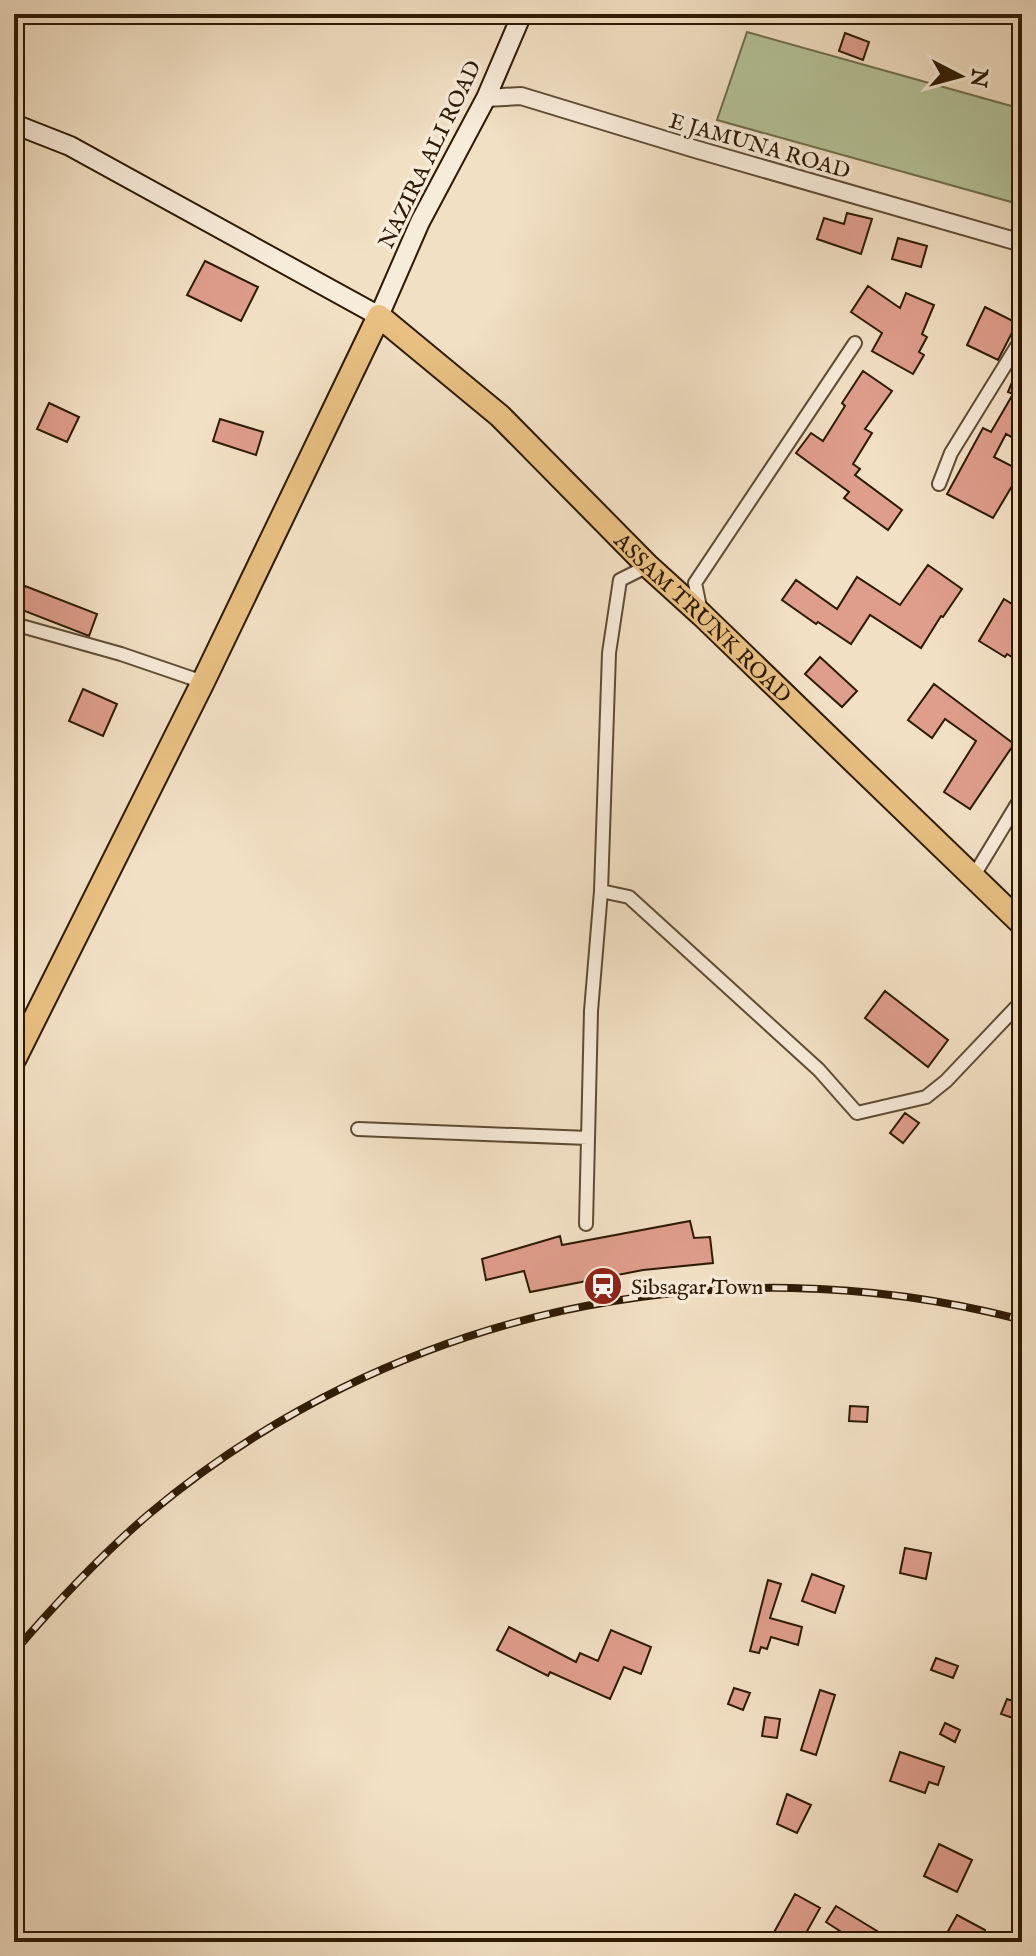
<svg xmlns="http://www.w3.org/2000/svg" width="1036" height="1956" viewBox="0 0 1036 1956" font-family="'IM FELL English',serif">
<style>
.green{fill:#b4c399;stroke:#706e4e;stroke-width:2}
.building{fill:#df9d8c;stroke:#2d1a04;stroke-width:2}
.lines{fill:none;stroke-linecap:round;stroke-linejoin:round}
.minor-casing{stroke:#5e4c34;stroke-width:16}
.tertiary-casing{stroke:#5e4c34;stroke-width:20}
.secondary-casing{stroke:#2d1a04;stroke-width:22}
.trunk-casing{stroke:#2d1a04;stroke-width:26}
.minor{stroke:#f7ebd9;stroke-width:12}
.tertiary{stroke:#f7ebd9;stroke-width:16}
.secondary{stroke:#f7ebd9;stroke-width:18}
.trunk{stroke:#e9c082;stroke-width:22}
.rail-casing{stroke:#2d1a04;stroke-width:8}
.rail{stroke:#f7ebd9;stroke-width:5;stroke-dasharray:15;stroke-linecap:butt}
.labels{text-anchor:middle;stroke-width:7;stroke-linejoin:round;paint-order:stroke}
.street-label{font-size:22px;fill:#2d1a04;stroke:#f7ebd9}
.poi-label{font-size:22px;fill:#2d1a04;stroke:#f7ebd9;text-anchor:start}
</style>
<rect width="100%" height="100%" fill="#f2e0c4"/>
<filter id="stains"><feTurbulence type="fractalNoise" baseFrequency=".0025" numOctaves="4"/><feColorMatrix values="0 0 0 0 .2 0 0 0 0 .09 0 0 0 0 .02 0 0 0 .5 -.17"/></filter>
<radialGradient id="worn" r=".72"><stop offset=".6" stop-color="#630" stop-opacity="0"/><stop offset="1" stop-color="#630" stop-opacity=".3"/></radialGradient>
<!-- green -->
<path class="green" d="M 747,32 L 1022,109 L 1022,205 L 717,120 Z"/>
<!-- building -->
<path class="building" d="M 845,33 L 869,42 L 863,60 L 839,51 Z
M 847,213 L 872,219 L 861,254 L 817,239 L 824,218 L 844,224 Z
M 898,238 L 927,246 L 921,267 L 892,259 Z
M 205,261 L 258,287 L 241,321 L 187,295 Z
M 868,286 L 900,308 L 906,293 L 934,305 L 922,334 L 927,337 L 919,352 L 924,355 L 913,374 L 872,351 L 882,333 L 851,312 Z
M 985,307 L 1017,323 L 998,360 L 967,345 Z
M 1022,358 L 1022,443 L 1006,434 L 994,457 L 1021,471 L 993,518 L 947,494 L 983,428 L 991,432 L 1013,394 L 1008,392 Z
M 863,371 L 892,391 L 865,429 L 872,433 L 853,464 L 860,469 L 855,475 L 902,510 L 888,530 L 844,498 L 849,492 L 796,453 L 811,433 L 823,441 L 845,406 L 842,403 Z
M 49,403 L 79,417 L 67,442 L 37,429 Z
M 220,419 L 263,432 L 256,455 L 213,441 Z
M 928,565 L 962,589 L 943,617 L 941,616 L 921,648 L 870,615 L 851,644 L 818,622 L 816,624 L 782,600 L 796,580 L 837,609 L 857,577 L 900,605 Z
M 25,586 L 97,614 L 89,636 L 17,608 Z
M 1004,599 L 1022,610 L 1022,663 L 1007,654 L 1005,657 L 979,641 Z
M 820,657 L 857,691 L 842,707 L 805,674 Z
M 934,684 L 1014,744 L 970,809 L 944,792 L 976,741 L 945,719 L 932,738 L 908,720 Z
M 83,689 L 117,704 L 103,736 L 69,721 Z
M 885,991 L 948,1040 L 928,1067 L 865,1018 Z
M 905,1113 L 919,1123 L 903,1143 L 890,1133 Z
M 690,1221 L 694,1238 L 710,1237 L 713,1263 L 643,1270 L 530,1292 L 524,1271 L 486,1280 L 482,1259 L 560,1236 L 562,1245 Z
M 850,1406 L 868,1407 L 867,1422 L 849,1421 Z
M 905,1548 L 931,1553 L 926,1579 L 900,1573 Z
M 812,1574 L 844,1586 L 835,1613 L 802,1601 Z
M 768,1580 L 781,1584 L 770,1618 L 802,1627 L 798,1645 L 771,1637 L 767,1649 L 761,1647 L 759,1653 L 750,1651 Z
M 509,1627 L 576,1662 L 580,1653 L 598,1661 L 611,1630 L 651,1647 L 641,1674 L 624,1667 L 610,1699 L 550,1672 L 548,1676 L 497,1650 Z
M 936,1658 L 958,1666 L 953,1678 L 931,1670 Z
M 734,1688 L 750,1693 L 743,1710 L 728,1704 Z
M 820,1690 L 835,1695 L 816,1755 L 801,1750 Z
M 1007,1699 L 1022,1704 L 1022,1721 L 1001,1714 Z
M 765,1717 L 780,1719 L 777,1738 L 762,1736 Z
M 945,1723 L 960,1730 L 955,1742 L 940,1734 Z
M 900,1752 L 944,1767 L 938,1785 L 929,1782 L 925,1793 L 890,1781 Z
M 787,1794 L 811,1805 L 797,1833 L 777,1824 Z
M 939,1844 L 972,1860 L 957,1892 L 924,1876 Z
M 795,1894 L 820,1908 L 801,1942 L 782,1942 L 772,1936 Z
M 836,1906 L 895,1942 L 857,1942 L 826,1922 Z
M 957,1915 L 985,1930 L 984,1933 L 1000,1942 L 942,1942 Z"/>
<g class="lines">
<!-- minor casing -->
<g class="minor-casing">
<path id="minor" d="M 939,484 L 951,453 L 1022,338
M 701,612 L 695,583 L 855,343
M 14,624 L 121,654 L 203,682
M 973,877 L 1022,796
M 601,891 L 629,897 L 819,1070 L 857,1113 L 926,1097 L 946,1081 L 1022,1001
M 358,1129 L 588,1138
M 586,1224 L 591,1011 L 601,891 L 609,653 L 620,580 L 648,566"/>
</g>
<!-- tertiary casing -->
<g class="tertiary-casing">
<path id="tertiary" d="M 486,98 L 521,96 L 695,149 L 1022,243"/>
</g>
<!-- secondary casing -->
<g class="secondary-casing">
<path id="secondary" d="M 14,124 L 70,146 L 379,316 L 420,222 L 486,98 L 522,14"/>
</g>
<!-- trunk casing -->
<g class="trunk-casing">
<g id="trunk">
<path id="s1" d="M 14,1060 L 203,682 L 379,316 L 500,416 L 648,566 L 702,615 L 1022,924"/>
</g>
</g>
<!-- minor -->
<use href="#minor" class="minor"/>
<!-- tertiary -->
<use href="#tertiary" class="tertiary"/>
<!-- secondary -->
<use href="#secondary" class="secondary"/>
<!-- trunk -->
<use href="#trunk" class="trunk"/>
<!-- rail casing -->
<g class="rail-casing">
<path id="rail" d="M 14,1652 C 56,1603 100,1556 149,1514 C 390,1311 718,1240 1022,1320"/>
</g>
<!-- rail -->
<use href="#rail" class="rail"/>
</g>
<!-- icons -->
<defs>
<g id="station-disc" transform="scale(2)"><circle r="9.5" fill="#8f2418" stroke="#f7ebd9"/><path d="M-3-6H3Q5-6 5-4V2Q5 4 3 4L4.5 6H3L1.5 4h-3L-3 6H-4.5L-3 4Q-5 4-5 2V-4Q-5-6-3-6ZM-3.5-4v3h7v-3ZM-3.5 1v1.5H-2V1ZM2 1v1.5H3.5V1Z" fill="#fff"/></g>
</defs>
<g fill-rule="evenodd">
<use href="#station-disc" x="603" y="1286"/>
</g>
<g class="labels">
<!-- street labels -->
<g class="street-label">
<text transform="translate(760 145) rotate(16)" y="8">E JAMUNA ROAD</text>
<text transform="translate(429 154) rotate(-64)" y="8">NAZIRA ALI ROAD</text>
<text dy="8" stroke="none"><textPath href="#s1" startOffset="1272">ASSAM TRUNK ROAD</textPath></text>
</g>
<!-- poi labels -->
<g class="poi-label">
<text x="631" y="1294">Sibsagar Town</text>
</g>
</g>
<!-- margin -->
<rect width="1036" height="1956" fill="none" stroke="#f2e0c4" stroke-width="48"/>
<rect x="16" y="16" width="1004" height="1924" fill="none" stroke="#2d1a04" stroke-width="4"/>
<rect x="24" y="24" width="988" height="1908" fill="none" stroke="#2d1a04" stroke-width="2"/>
<!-- north arrow -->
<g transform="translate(960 76) rotate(96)" stroke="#f7ebd9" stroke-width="6" paint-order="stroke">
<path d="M0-6L14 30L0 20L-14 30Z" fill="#2d1a04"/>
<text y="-12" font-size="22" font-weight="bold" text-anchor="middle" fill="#2d1a04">N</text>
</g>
<rect width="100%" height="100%" filter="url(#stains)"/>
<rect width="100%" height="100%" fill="url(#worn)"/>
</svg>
